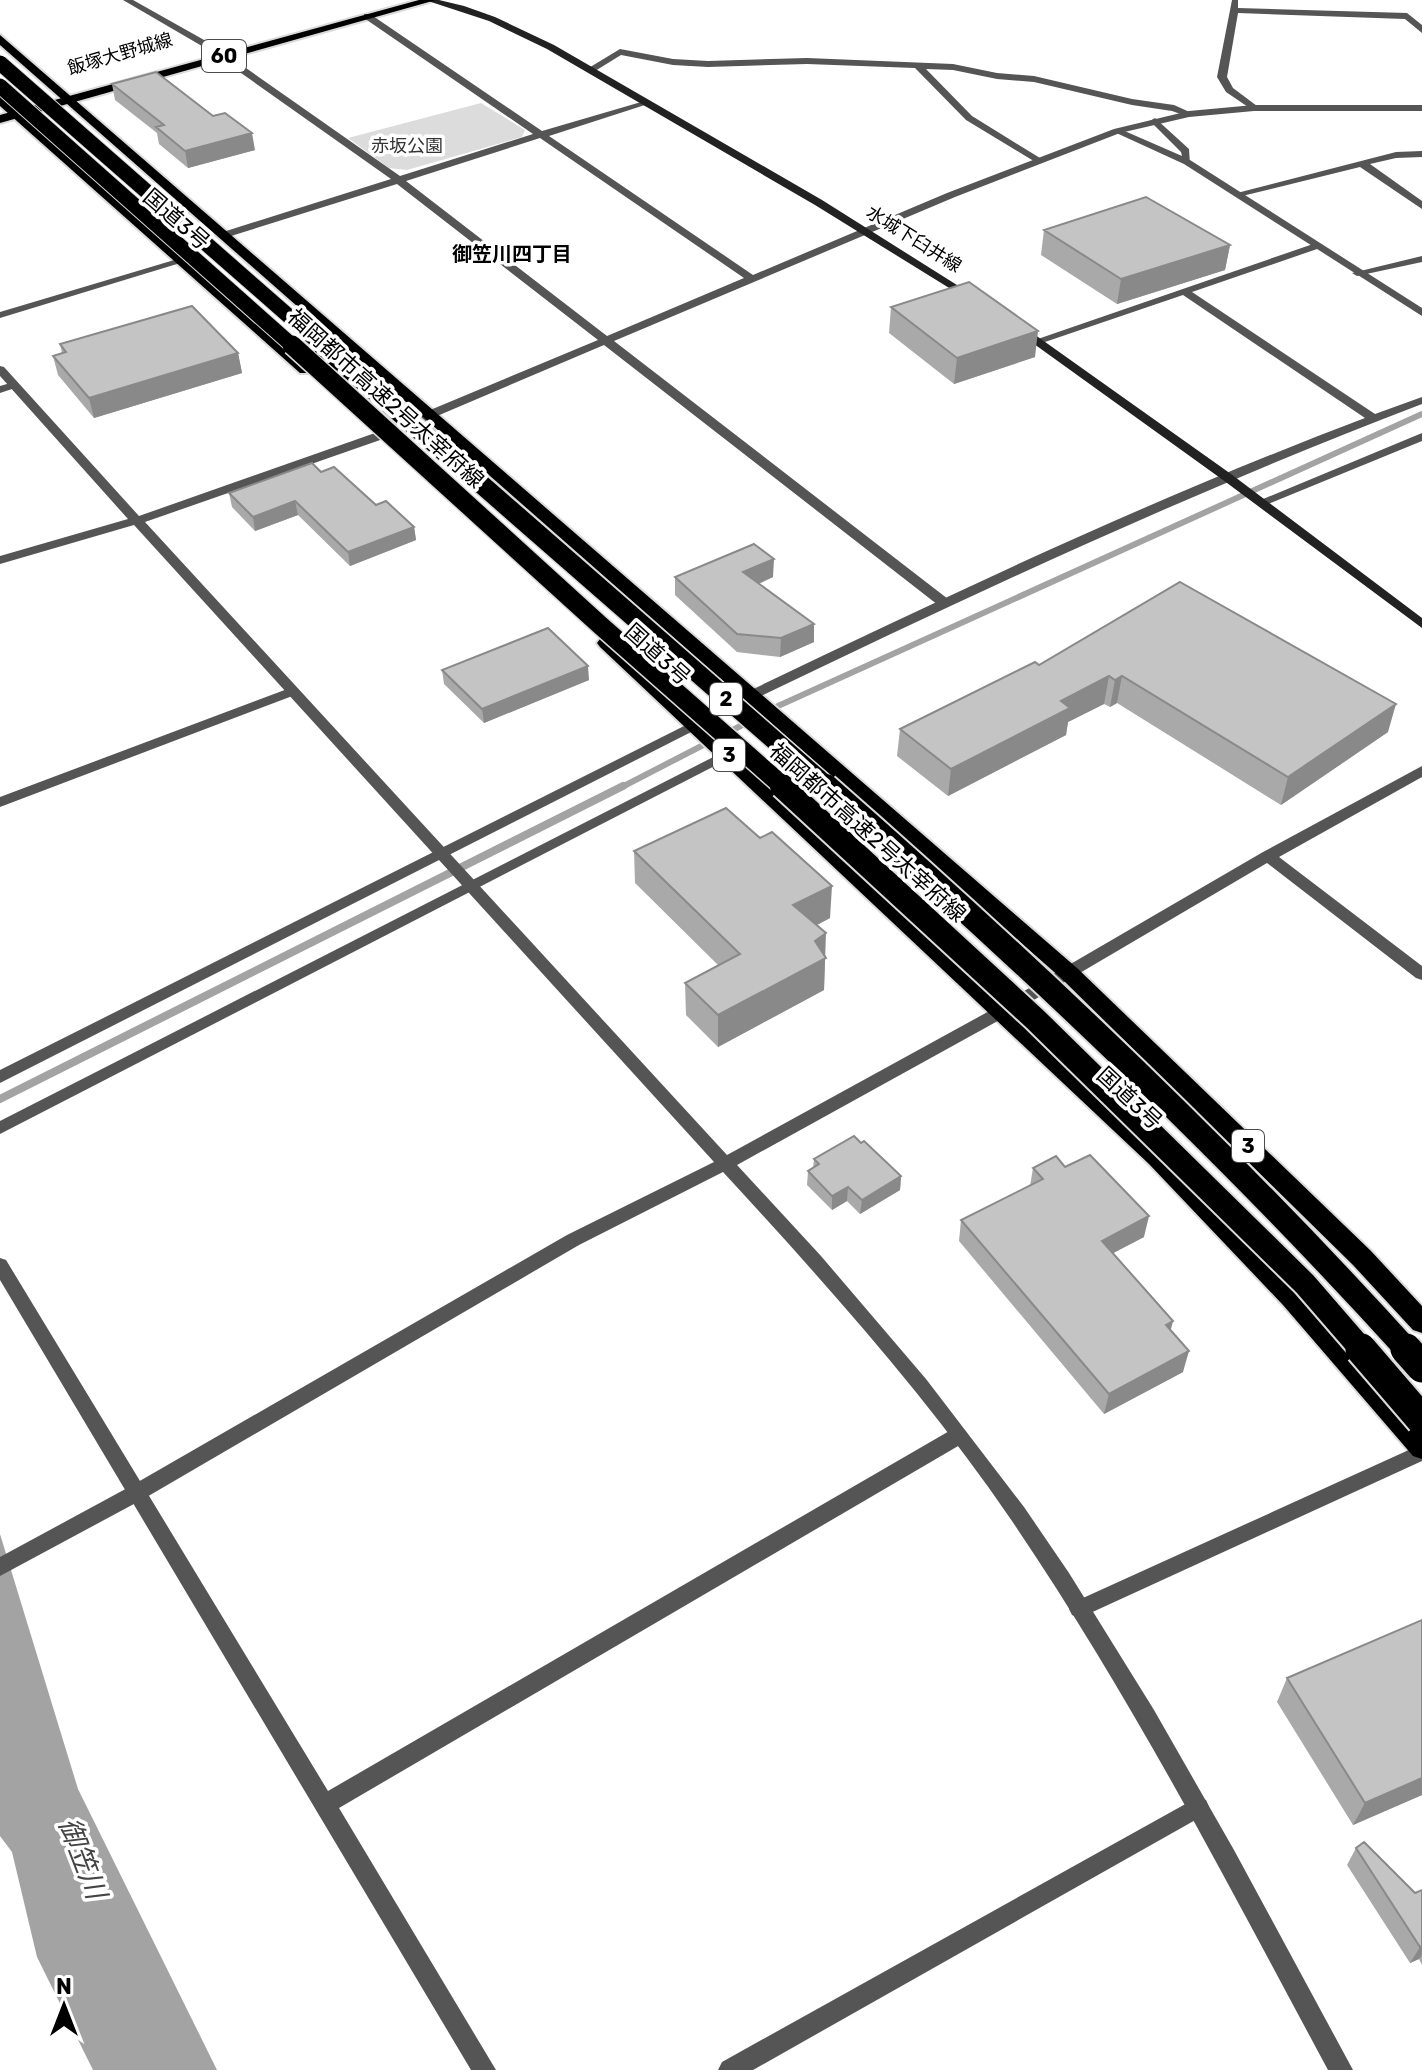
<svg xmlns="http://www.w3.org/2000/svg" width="1422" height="2070" viewBox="0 0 1422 2070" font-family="Rubik,'Noto Sans JP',sans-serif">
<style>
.green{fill:#dcdcdc}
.water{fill:#a3a3a3}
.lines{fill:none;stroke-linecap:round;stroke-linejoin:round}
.stream-far1{stroke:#a3a3a3;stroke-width:6}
.stream{stroke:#a3a3a3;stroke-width:8}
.primary-casing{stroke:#dbdbdb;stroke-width:4}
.trunk-casing{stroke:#dbdbdb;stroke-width:4}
.minor{fill:#555;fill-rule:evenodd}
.tertiary{fill:#555;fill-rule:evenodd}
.secondary{fill:#222;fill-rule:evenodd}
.primary{fill:#000;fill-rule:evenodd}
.trunk{fill:#000;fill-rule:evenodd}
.motorway-bridge-far3-casing{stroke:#dbdbdb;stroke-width:17;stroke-linecap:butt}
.motorway-bridge-far2-casing{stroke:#dbdbdb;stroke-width:22;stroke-linecap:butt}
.motorway-bridge-far1-casing{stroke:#dbdbdb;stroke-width:28;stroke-linecap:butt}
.motorway-bridge-casing{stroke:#dbdbdb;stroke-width:35;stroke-linecap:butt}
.motorway-bridge-far3{stroke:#000;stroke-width:15}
.motorway-bridge-far2{stroke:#000;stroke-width:19}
.motorway-bridge-far1{stroke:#000;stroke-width:24}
.motorway-bridge{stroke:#000;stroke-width:31}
.wall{fill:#a9a9a9}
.shaded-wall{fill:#898989}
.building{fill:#c4c4c4;stroke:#898989;stroke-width:2}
.labels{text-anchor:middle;stroke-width:7;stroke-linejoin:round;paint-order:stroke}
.far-street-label{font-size:18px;fill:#000;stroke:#fff}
.far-park-label{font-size:18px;fill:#333;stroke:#fff}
.shield{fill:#fff;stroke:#4c4c4c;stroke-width:2}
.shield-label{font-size:20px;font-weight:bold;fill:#000}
.far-neighbourhood-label{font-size:20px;font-weight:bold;fill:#000;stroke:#fff}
.street-label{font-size:22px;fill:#000;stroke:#fff}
.near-water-label{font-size:28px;font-style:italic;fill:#444;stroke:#fff}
</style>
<rect width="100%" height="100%" fill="#fff"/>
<!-- green -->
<path class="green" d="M 481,103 L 525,130 L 522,137 L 407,170 L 389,168 L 348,138 Z"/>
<!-- water -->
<path class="water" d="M 0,1534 L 78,1789 L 217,2070 L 93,2070 L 37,1957 L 12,1852 L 0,1836 Z"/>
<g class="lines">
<!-- stream-far1 -->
<path class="stream-far1" d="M 767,711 L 1422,414
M 725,734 L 752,720
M 620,788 L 713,740"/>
<!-- stream -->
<path class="stream" d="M 0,1099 L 623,786"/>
<!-- primary casing -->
<g class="primary-casing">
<path id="primary" d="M 419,0 L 436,0 L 0,123 L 0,115 Z"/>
</g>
<!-- trunk casing -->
<g class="trunk-casing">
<path id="trunk" d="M 0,35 L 1077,968 L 1371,1251 L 1422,1306 L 1422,1333 L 1413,1330 L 1353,1265 L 1061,978 L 0,45 Z
M 0,95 L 312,367 L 312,373 L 300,373 L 0,106 Z
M 606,637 L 612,639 L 1165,1152 L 1301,1291 L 1422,1430 L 1422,1459 L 1413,1456 L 1283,1305 L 1149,1164 L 600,647 L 597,643 L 600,639 Z"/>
</g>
<!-- minor -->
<path class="minor" d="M 1232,0 L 1238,0 L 1238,8 L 1407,13 L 1422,25 L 1422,33 L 1405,19 L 1238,13 L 1227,77 L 1233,88 L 1257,106 L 1257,110 L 1254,111 L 1226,92 L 1217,77 Z
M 620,49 L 673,59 L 708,61 L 807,58 L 953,64 L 997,73 L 1034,76 L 1132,99 L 1174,105 L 1194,114 L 1189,117 L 1172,111 L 1132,105 L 1034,82 L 997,79 L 953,70 L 926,69 L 972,116 L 1040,158 L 1042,160 L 1037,163 L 966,120 L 915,68 L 807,64 L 708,67 L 673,65 L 621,55 L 595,71 L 587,69 Z
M 1155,118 L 1189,149 L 1190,164 L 1184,164 L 1112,131 L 1120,129 L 1182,156 L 1181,152 L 1150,121 Z
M 1422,151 L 1422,157 L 1396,158 L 1370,164 L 1422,201 L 1422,209 L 1360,167 L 1238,197 L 1233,194 L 1396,152 Z
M 1316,243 L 1321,246 L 1320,248 L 1192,292 L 1375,414 L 1422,397 L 1422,404 C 1194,491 974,593 755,699 L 745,699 L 745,693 C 949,595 1153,498 1365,418 L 1183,295 L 1042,343 L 1032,341 Z
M 1422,256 L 1422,262 L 1357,276 L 1352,273 Z
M 181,258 L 190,260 L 0,318 L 0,312 Z
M 14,382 L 18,383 L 18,387 L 0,393 L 0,386 Z
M 1422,433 L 1422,441 L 1266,505 L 1262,506 L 1256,502 Z
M 290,688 L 295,689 L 295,695 L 0,807 L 0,797 Z
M 696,720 L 701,721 L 703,724 L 701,727 L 0,1083 L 0,1070 Z
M 727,750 L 734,754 L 732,757 L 0,1134 L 0,1121 Z
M 0,1258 L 6,1260 L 328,1791 L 951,1430 L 958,1428 L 965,1430 L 967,1436 L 965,1442 L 339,1808 L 496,2070 L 471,2070 L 0,1280 Z
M 1422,1444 L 1422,1461 L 1086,1615 L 1079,1618 L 1072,1615 L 1069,1609 L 1072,1603 Z
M 1198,1797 L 1206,1800 L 1209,1807 L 1206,1814 L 753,2070 L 718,2070 L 722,2062 Z"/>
<!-- tertiary -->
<path class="tertiary" d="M 123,0 L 133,0 L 213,45 L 400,176 L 533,134 L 364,18 L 364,14 L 370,14 L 542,131 L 648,100 L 648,104 L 549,136 L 753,275 L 947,193 L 1114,129 L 1189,111 L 1254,105 L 1422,105 L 1422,111 L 1254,111 L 1189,117 L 1120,133 L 955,197 L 614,341 L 948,599 L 948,605 L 938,605 L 604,345 L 383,439 L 145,522 L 727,1155 L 993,1009 L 1263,852 L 1422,766 L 1422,777 L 1279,857 L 1422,966 L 1422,980 L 1416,978 L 1267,863 L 1005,1017 L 737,1165 L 821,1256 L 926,1379 L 1024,1507 L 1069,1573 L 1154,1710 L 1234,1850 L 1353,2070 L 1328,2070 C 1228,1884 1131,1696 1012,1521 C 927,1396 825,1283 723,1172 L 579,1245 L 145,1498 L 0,1576 L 0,1557 L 131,1486 L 567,1235 L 714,1162 L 134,525 L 0,564 L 0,556 L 128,519 L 0,376 L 0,366 L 4,367 L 139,516 L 375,433 L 598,340 L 397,184 L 231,236 L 223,236 L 223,232 L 391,179 L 207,49 ZM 540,138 L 744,278 L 607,336 L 406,181 Z
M 1184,160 L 1190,160 L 1422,308 L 1422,316 L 1184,164 Z"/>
<!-- secondary -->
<path class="secondary" d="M 425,0 L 439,0 L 464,6 L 495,17 L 554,45 L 822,200 L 976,297 L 967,299 L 815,205 L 547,49 L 489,21 Z
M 1016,327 L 1024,327 L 1231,474 L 1422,618 L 1422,628 L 1223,480 L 1016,331 Z"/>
<!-- primary -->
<use href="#primary" class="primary"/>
<!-- trunk -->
<use href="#trunk" class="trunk"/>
<!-- motorway-bridge-far3 casing -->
<g class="motorway-bridge-far3-casing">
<path id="motorway-bridge-far3" d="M 0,63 L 324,347
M 0,86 L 294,347"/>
</g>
<!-- motorway-bridge-far2 casing -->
<g class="motorway-bridge-far2-casing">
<path id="motorway-bridge-far2" d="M 292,345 L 600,625 L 785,788
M 322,345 L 829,788"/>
</g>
<!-- motorway-bridge-far1 casing -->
<g class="motorway-bridge-far1-casing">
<path id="motorway-bridge-far1" d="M 782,786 L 1035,1019 L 1305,1284 L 1363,1351
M 826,786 C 1029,964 1227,1151 1408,1351"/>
</g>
<!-- motorway-bridge casing -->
<g class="motorway-bridge-casing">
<path id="motorway-bridge" d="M 1361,1349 L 1422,1420
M 1406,1349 L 1422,1367"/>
</g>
<!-- motorway-bridge-far3 -->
<use href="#motorway-bridge-far3" class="motorway-bridge-far3"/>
<!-- motorway-bridge-far2 -->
<use href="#motorway-bridge-far2" class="motorway-bridge-far2"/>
<!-- motorway-bridge-far1 -->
<use href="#motorway-bridge-far1" class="motorway-bridge-far1"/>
<!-- motorway-bridge -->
<use href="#motorway-bridge" class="motorway-bridge"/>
</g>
<!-- wall -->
<path class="wall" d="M 112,84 L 255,150 L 188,168 L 159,144 L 157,133 L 115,100 Z
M 1044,230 L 1230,245 L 1225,270 L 1117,304 L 1041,255 Z
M 891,307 L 1035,357 L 954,384 L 889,333 Z
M 60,344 L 238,353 L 242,373 L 94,418 L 58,375 L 53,356 L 62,353 Z
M 321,472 L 414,527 L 416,540 L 350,566 L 298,515 L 255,531 L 232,507 L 229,493 Z
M 675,577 L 773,577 L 759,584 L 814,624 L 814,642 L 780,657 L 737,652 L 675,595 Z
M 1180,582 L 1388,732 L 1281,805 L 1117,703 L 1110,707 L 1104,704 L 1068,722 L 1066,735 L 948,796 L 897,756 L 900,729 L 1039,665 Z
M 442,670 L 589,680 L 484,723 L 444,684 Z
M 634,851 L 830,918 L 817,925 L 825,957 L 824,990 L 718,1047 L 686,1015 L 685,983 L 718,965 L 635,883 Z
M 814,1159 L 901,1176 L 900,1190 L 860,1214 L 847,1201 L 832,1210 L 807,1185 L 808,1171 L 813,1168 Z
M 1065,1167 L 1144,1237 L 1113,1253 L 1171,1331 L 1183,1372 L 1104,1414 L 959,1241 L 961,1220 L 1030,1186 L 1033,1168 Z
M 1287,1678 L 1422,1795 L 1353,1825 L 1277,1702 Z
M 1356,1848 L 1415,1893 L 1422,1890 L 1422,1965 L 1419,1959 L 1410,1963 L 1347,1865 Z"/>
<!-- shaded-wall -->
<path class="shaded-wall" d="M 252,133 L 255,150 L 188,168 L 185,151 Z
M 1230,245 L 1225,270 L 1117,304 L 1121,279 Z
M 1038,331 L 1035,357 L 954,384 L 957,358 Z
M 238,353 L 242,373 L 94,418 L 89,398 Z
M 295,501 L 298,515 L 255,531 L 253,517 Z
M 414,527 L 416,540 L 350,566 L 348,552 Z
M 774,559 L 773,577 L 743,590 L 743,572 Z
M 814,624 L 814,642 L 780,657 L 781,638 Z
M 588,666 L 589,680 L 484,723 L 482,709 Z
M 1109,676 L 1104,704 L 1068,722 L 1066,735 L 948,796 L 951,769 L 1061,701 Z
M 1122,676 L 1117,703 L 1110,707 L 1115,680 Z
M 1396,704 L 1388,732 L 1281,805 L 1288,777 Z
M 832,886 L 830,918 L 792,938 L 793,905 Z
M 826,933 L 824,990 L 718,1047 L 718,1015 Z
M 901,1176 L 900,1190 L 860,1214 L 862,1200 Z
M 848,1187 L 847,1201 L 832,1210 L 832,1196 Z
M 1149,1216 L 1144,1237 L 1098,1261 L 1102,1241 Z
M 1173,1321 L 1168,1341 L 1166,1325 Z
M 1189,1351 L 1183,1372 L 1104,1414 L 1109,1394 Z
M 1422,1778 L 1422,1795 L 1353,1825 L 1365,1803 Z
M 1422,1946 L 1422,1955 L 1419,1959 L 1410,1963 L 1420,1947 Z"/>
<!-- building -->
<path class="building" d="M 156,72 L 213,116 L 225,113 L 252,133 L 185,151 L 156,127 L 164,125 L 112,84 Z
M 1146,197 L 1230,245 L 1121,279 L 1044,230 Z
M 969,282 L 1038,331 L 957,358 L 891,307 Z
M 192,306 L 238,353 L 89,398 L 53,356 L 66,352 L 60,344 Z
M 312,463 L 321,472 L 334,467 L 376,505 L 386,501 L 414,527 L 348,552 L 295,501 L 253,517 L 229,493 Z
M 754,544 L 774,559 L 743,572 L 814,624 L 781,638 L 737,634 L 675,577 Z
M 1180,582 L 1396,704 L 1288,777 L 1122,676 L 1115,680 L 1109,676 L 1061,701 L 1070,708 L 951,769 L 900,729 L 1035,662 L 1039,665 Z
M 548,628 L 588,666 L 482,709 L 442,670 Z
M 726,808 L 760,838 L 772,832 L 832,886 L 793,905 L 826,933 L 815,941 L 826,958 L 718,1015 L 685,983 L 740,954 L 634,851 Z
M 854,1136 L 861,1143 L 864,1141 L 901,1176 L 862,1200 L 848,1187 L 832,1196 L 808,1171 L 819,1164 L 814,1159 Z
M 1090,1155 L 1149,1216 L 1102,1241 L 1173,1321 L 1166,1325 L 1189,1351 L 1109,1394 L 961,1220 L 1043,1179 L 1033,1168 L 1056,1156 L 1065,1167 Z
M 1422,1620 L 1422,1778 L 1365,1803 L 1287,1678 Z
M 1364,1842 L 1415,1893 L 1422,1890 L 1422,1946 L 1420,1947 L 1356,1848 Z"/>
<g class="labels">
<!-- far-street labels -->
<g class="far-street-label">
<text transform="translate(120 54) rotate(-16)" y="6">飯塚大野城線</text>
<text transform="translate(914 239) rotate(32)" y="6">水城下臼井線</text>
</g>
<!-- far-park labels -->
<g class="far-park-label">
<text x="407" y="152">赤坂公園</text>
</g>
<!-- shield labels -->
<g class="shield">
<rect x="202" y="40" width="44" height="32" rx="6"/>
<rect x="710" y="683" width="32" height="32" rx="6"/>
<rect x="713" y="739" width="32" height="32" rx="6"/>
<rect x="1232" y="1130" width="32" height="32" rx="6"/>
</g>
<g class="shield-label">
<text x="224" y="63">60</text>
<text x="726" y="706">2</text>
<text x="729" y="762">3</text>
<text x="1248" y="1153">3</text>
</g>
<!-- far-neighbourhood labels -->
<g class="far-neighbourhood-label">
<text x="512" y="261">御笠川四丁目</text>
</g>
<!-- street labels -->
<g class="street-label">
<text transform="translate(177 219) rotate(41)" y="8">国道3号</text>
<text transform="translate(386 398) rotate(42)" y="8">福岡都市高速2号太宰府線</text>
<text transform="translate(658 654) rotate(42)" y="8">国道3号</text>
<text transform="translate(868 832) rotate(42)" y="8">福岡都市高速2号太宰府線</text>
<text transform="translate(1130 1098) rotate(43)" y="8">国道3号</text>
</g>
<!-- near-water labels -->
<g class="near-water-label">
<text transform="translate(83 1858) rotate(69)" y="10">御笠川</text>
</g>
</g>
<!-- north arrow -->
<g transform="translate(64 2006)" stroke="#ffffff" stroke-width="6" paint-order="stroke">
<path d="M0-6L14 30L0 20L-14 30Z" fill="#000000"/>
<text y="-12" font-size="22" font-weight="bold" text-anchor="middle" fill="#000000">N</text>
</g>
</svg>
